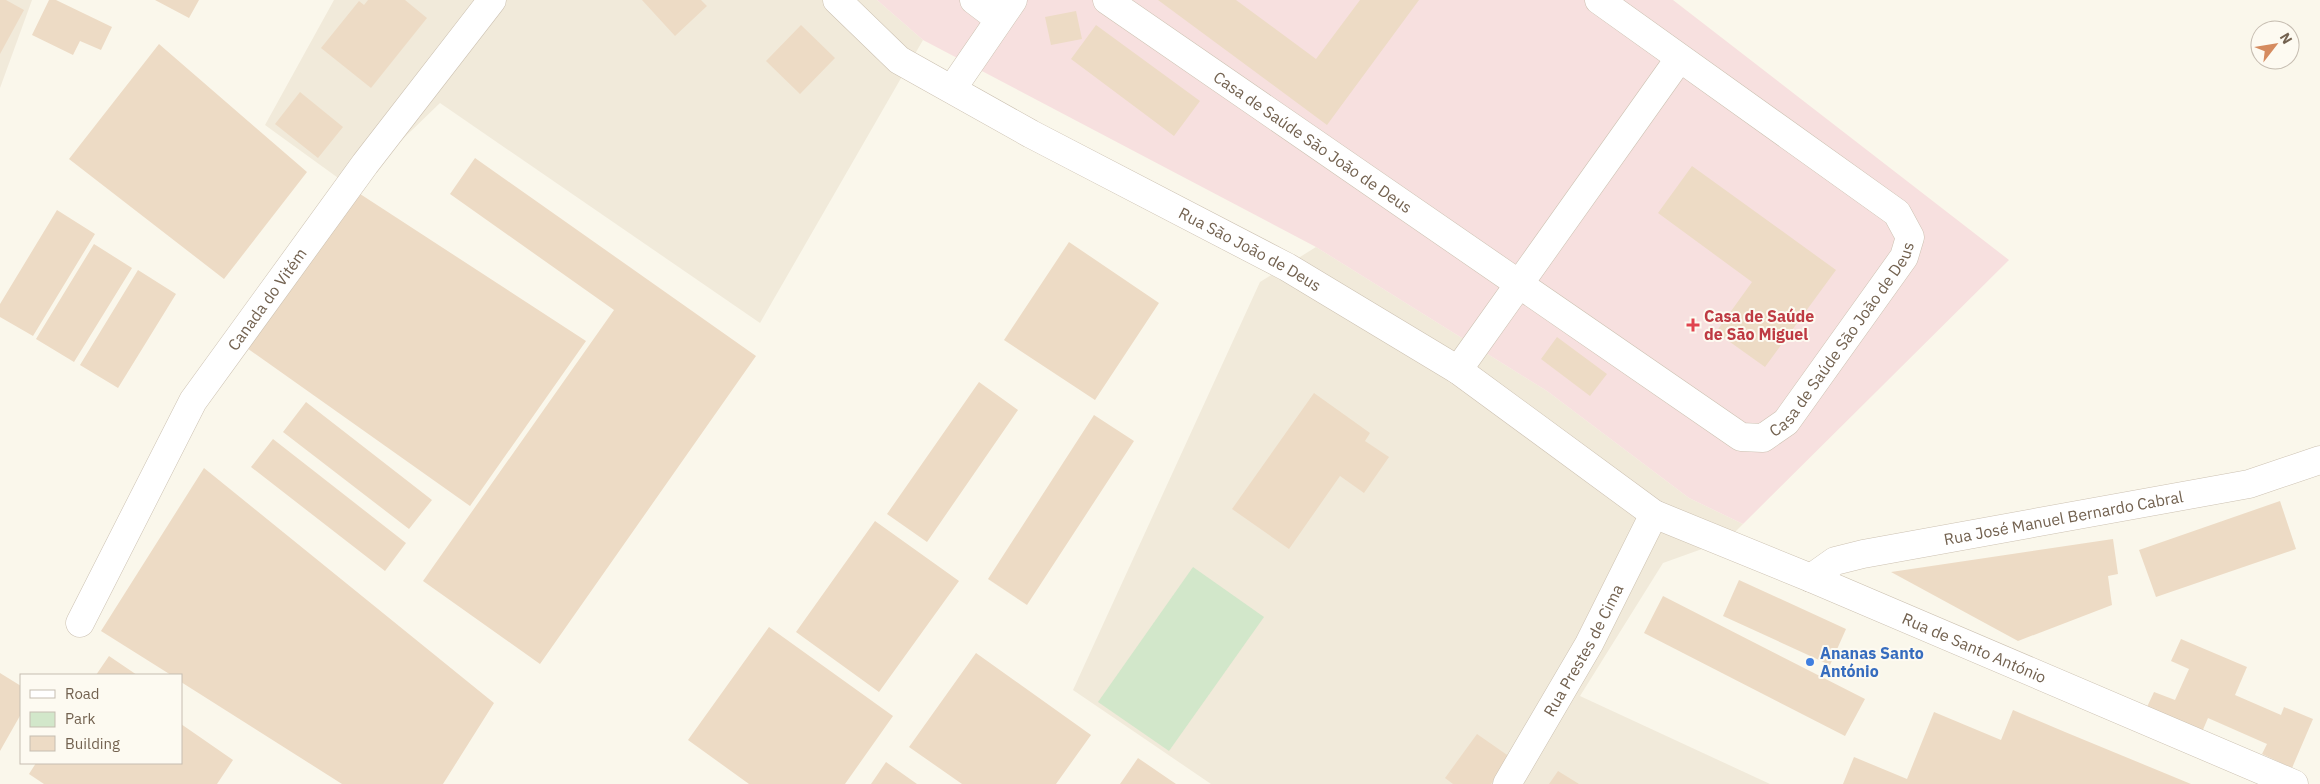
<svg xmlns="http://www.w3.org/2000/svg" width="2320" height="784" viewBox="0 0 2320 784" font-family="'IBM Plex Sans',sans-serif">
<style>
.residential{fill:#f1eada}
.medical{fill:#f7e0df}
.green{fill:#d2e7ca}
.building{fill:#eddbc5}
.lines{fill:none;stroke-linecap:round;stroke-linejoin:round}
.minor-casing{stroke:#ccc1b1;stroke-width:29}
.minor{stroke:#fff;stroke-width:28}
.health-dot{fill:#e0444e;stroke:#fdfaf1;stroke-width:2}
.shop-dot{fill:#3f7fe0;stroke:#fdfaf1;stroke-width:2}
.labels{text-anchor:middle;stroke-width:4;stroke-linejoin:round;paint-order:stroke}
.street-label{font-size:16px;fill:#736250;stroke:#fdfaf1}
.health-label{font-size:16px;font-weight:bold;fill:#be3a42;stroke:#fdfaf1;text-anchor:start}
.shop-label{font-size:16px;font-weight:bold;fill:#366cbe;stroke:#fdfaf1;text-anchor:start}
</style>
<rect width="100%" height="100%" fill="#faf7eb"/>
<!-- residential -->
<path class="residential" d="M 0,0 L 32,0 L 0,88 Z
M 334,0 L 877,0 L 923,40 L 760,323 L 440,103 L 352,188 L 265,125 Z
M 1316,247 L 1547,391 L 1689,498 L 1743,524 L 1727,540 L 1663,563 L 1580,696 L 1770,784 L 1211,784 L 1073,690 L 1260,282 Z"/>
<!-- medical -->
<path class="medical" d="M 877,0 L 1673,0 L 2009,260 L 1743,524 L 1689,498 L 1547,391 L 1316,247 L 923,40 Z"/>
<!-- green -->
<path class="green" d="M 1193,567 L 1264,617 L 1169,751 L 1098,702 Z"/>
<!-- building -->
<path class="building" d="M 0,0 L 6,0 L 24,10 L 0,54 Z
M 49,0 L 56,0 L 112,27 L 101,50 L 80,41 L 73,55 L 32,35 Z
M 155,0 L 199,0 L 189,18 Z
M 368,0 L 405,0 L 427,18 L 371,88 L 321,48 L 359,1 L 364,5 Z
M 642,0 L 701,0 L 707,6 L 675,36 Z
M 1158,0 L 1236,0 L 1316,59 L 1360,0 L 1419,0 L 1327,125 Z
M 1076,11 L 1082,39 L 1051,45 L 1045,17 Z
M 801,25 L 835,58 L 800,94 L 766,61 Z
M 1096,25 L 1200,101 L 1174,136 L 1071,59 Z
M 159,44 L 307,172 L 224,279 L 69,159 Z
M 300,92 L 343,127 L 318,158 L 275,124 Z
M 475,158 L 756,356 L 540,664 L 423,581 L 614,310 L 450,194 Z
M 1692,166 L 1836,270 L 1765,367 L 1716,332 L 1752,282 L 1658,213 Z
M 354,190 L 586,341 L 470,506 L 244,346 Z
M 57,210 L 95,234 L 33,336 L 0,317 L 0,304 Z
M 1069,242 L 1159,303 L 1095,400 L 1004,340 Z
M 94,244 L 132,268 L 74,362 L 36,339 Z
M 138,270 L 176,294 L 118,388 L 80,365 Z
M 1557,337 L 1607,374 L 1590,396 L 1541,359 Z
M 979,382 L 1018,410 L 927,542 L 887,514 Z
M 1314,393 L 1370,433 L 1365,441 L 1389,457 L 1364,493 L 1340,476 L 1289,549 L 1232,509 Z
M 306,402 L 432,500 L 409,529 L 283,432 Z
M 1094,415 L 1134,441 L 1027,605 L 988,579 Z
M 273,439 L 406,543 L 385,571 L 251,467 Z
M 204,468 L 494,703 L 443,784 L 342,784 L 181,682 L 181,675 L 171,675 L 101,631 Z
M 2280,501 L 2296,549 L 2156,597 L 2139,550 Z
M 875,521 L 959,581 L 879,692 L 796,632 Z
M 2113,539 L 2118,574 L 2108,576 L 2112,605 L 2018,641 L 1891,572 Z
M 1739,580 L 1846,629 L 1830,665 L 1723,616 Z
M 1663,596 L 1865,699 L 1845,736 L 1644,633 Z
M 769,627 L 893,716 L 845,784 L 749,784 L 688,740 Z
M 2181,639 L 2247,667 L 2235,695 L 2281,715 L 2284,707 L 2313,719 L 2292,768 L 2262,754 L 2267,744 L 2208,718 L 2202,732 L 2147,707 L 2154,692 L 2175,700 L 2189,669 L 2171,661 Z
M 976,653 L 1091,735 L 1056,784 L 962,784 L 909,747 Z
M 109,656 L 137,675 L 96,675 Z
M 0,673 L 21,686 L 21,714 L 0,751 Z
M 2013,710 L 2065,732 L 2191,784 L 1843,784 L 1854,757 L 1907,779 L 1934,712 L 2001,740 Z
M 181,724 L 233,760 L 217,784 L 44,784 L 29,774 L 36,763 L 181,763 Z
M 1477,734 L 1510,757 L 1491,784 L 1453,784 L 1445,778 Z
M 1138,758 L 1176,784 L 1120,784 Z
M 886,762 L 917,784 L 871,784 Z
M 1558,771 L 1579,784 L 1549,784 Z"/>
<g class="lines">
<!-- minor casing -->
<g class="minor-casing">
<g id="minor">
<path id="s1" d="M 837,0 L 899,60 L 1031,134 L 1287,267 L 1458,370 L 1654,514 L 1811,578 L 2294,784"/>
<path d="M 974,0 L 999,19"/>
<path id="s2" d="M 1107,0 L 1741,437 L 1763,438 L 1786,422 L 1904,257 L 1910,237 L 1897,213 L 1599,0"/>
<path d="M 952,89 L 1013,0"/>
<path d="M 1458,370 L 1679,59"/>
<path id="s3" d="M 1811,578 L 1835,561 L 1863,554 L 2249,484 L 2320,460"/>
<path id="s4" d="M 80,623 L 193,401 L 365,164 L 492,0"/>
<path id="s5" d="M 1507,784 L 1589,644 L 1654,514"/>
</g>
</g>
<!-- minor -->
<use href="#minor" class="minor"/>
</g>
<!-- markers -->
<path class="health-dot" d="M1690.5 317.5h5v5h5v5h-5v5h-5v-5h-5v-5h5z"/>
<circle class="shop-dot" cx="1810" cy="662" r="5"/>
<g class="labels">
<!-- street labels -->
<g class="street-label">
<text dy="6" stroke="none"><textPath href="#s2" startOffset="250">Casa de Saúde São João de Deus</textPath></text>
<text dy="6" stroke="none"><textPath href="#s1" startOffset="485">Rua São João de Deus</textPath></text>
<text dy="6" stroke="none"><textPath href="#s4" startOffset="375">Canada do Vitém</textPath></text>
<text dy="6" stroke="none"><textPath href="#s2" startOffset="920">Casa de Saúde São João de Deus</textPath></text>
<text dy="6" stroke="none"><textPath href="#s3" startOffset="262">Rua José Manuel Bernardo Cabral</textPath></text>
<text dy="6" stroke="none"><textPath href="#s1" startOffset="1316">Rua de Santo António</textPath></text>
<text dy="6" stroke="none"><textPath href="#s5" startOffset="154">Rua Prestes de Cima</textPath></text>
</g>
<!-- health labels -->
<g class="health-label">
<text x="1704" y="322">Casa de Saúde<tspan x="1704" dy="18">de São Miguel</tspan></text>
</g>
<!-- shop labels -->
<g class="shop-label">
<text x="1820" y="659">Ananas Santo<tspan x="1820" dy="18">António</tspan></text>
</g>
</g>
<!-- legend -->
<rect x="20" y="674" width="162" height="90" fill="#fdfaf1" stroke="#c6bdb1"/>
<rect x="30" y="690" width="25" height="8" fill="#ffffff" stroke="#c6bdb1"/>
<text x="65" y="699" font-size="15" fill="#736250">Road</text>
<rect x="30" y="712" width="25" height="15" fill="#d2e7ca" stroke="#c6bdb1"/>
<text x="65" y="724" font-size="15" fill="#736250">Park</text>
<rect x="30" y="736" width="25" height="15" fill="#eddbc5" stroke="#c6bdb1"/>
<text x="65" y="749" font-size="15" fill="#736250">Building</text>
<!-- north arrow -->
<g transform="translate(2275 45) rotate(59)"><circle r="24" fill="#fdfaf1" stroke="#c6bdb1"/>
<path d="M0-4L9 19L0 12L-9 19Z" fill="#d58b5f"/>
<text y="-8" font-size="14" font-weight="bold" text-anchor="middle" fill="#736250">N</text>
</g>
</svg>
